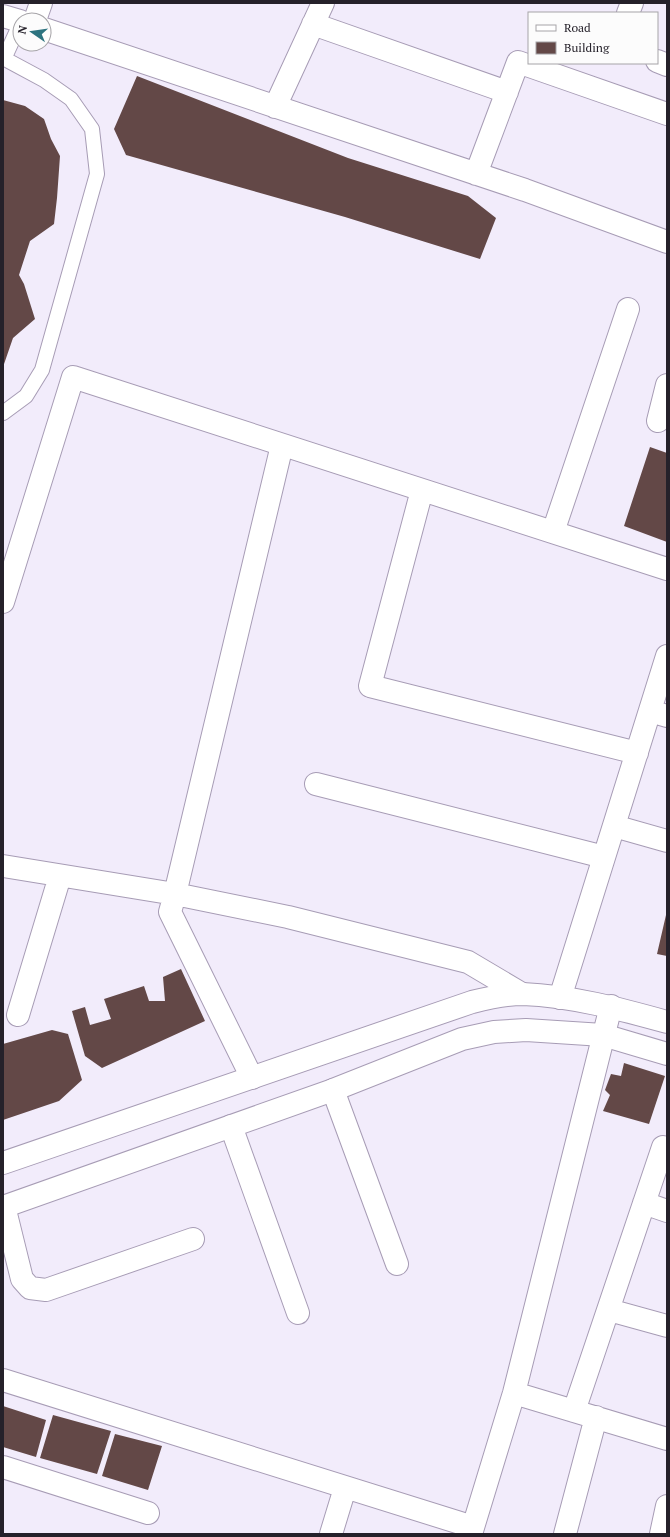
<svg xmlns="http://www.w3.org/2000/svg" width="670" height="1537" viewBox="0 0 670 1537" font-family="'PT Serif',serif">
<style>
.building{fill:#634847}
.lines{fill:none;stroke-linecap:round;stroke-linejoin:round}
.service-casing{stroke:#a79cb5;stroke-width:16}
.minor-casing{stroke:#a79cb5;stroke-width:24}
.tertiary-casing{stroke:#a79cb5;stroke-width:24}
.service{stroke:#fff;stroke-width:14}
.minor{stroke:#fff;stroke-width:22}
.tertiary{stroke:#fff;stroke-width:22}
</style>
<rect width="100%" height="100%" fill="#f2ecfb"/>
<!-- building -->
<path class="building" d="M 137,76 L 348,158 L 468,196 L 496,218 L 480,259 L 345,217 L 126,155 L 114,129 Z
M 3,100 L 25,106 L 44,119 L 51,139 L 60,156 L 57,198 L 54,224 L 30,241 L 19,275 L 24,284 L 35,319 L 13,338 L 3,367 Z
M 650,447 L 667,453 L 667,542 L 624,526 Z
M 666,915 L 667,915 L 667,956 L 657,954 Z
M 181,969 L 205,1021 L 102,1068 L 85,1056 L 72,1011 L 85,1007 L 90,1025 L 111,1019 L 104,999 L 144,986 L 149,1001 L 165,1001 L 163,977 Z
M 52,1030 L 68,1034 L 82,1080 L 59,1101 L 3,1120 L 3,1044 Z
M 624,1063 L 665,1076 L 649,1124 L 603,1111 L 610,1095 L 605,1090 L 611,1074 L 621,1076 Z
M 3,1406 L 46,1420 L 36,1457 L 3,1447 Z
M 53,1415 L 111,1431 L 97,1474 L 40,1458 Z
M 115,1434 L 162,1446 L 148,1490 L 102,1476 Z"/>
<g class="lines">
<!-- service casing -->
<g class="service-casing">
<path id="service" d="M 3,58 L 44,80 L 71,99 L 92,129 L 97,174 L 42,370 L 26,396 L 3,413
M 4,59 L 20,24"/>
</g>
<!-- minor casing -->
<g class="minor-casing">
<path id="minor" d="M 628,13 L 632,3
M 3,16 L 20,21
M 35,20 L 41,3
M 313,24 L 507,92
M 44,29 L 525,190 L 667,242
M 657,61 L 667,65
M 275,107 L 323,3
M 476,174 L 518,62 L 667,114
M 658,421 L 667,385
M 422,490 L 370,686 L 637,753
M 553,532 L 628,309
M 3,602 L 73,377 L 667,569
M 650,711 L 667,716
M 316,784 L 604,857
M 614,826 L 667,841
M 3,866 L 175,894 L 282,445
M 560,998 L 667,656
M 18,1015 L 60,876
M 252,1078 L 170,912 L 175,894 L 288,917 L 468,962 L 522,994
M 333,1090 L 397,1264
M 231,1126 L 298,1313
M 644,1203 L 667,1211
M 4,1206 L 22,1279 L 30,1288 L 46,1290 L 193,1239
M 609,1310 L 667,1326
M 3,1380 L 473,1527
M 514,1393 L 667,1439
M 574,1411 L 663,1147
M 3,1467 L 148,1513
M 331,1534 L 345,1488
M 471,1534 L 514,1393 L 611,1006
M 565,1534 L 596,1417
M 661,1534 L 667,1506"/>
</g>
<!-- tertiary casing -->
<g class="tertiary-casing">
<path id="tertiary" d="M 3,1163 L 472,1002 C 488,998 506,994 523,994 C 572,996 620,1009 667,1022
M 3,1207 L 333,1090 L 462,1039 L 494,1032 L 526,1030 L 603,1035 L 667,1054"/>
</g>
<!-- service -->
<use href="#service" class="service"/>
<!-- minor -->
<use href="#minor" class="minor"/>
<!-- tertiary -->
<use href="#tertiary" class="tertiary"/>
</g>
<!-- border -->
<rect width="670" height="1537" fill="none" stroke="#25212a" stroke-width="8"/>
<!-- legend -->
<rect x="528" y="12" width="130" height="52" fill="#fcfcfc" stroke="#a6a4a8"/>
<rect x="536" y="25" width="20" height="6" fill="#ffffff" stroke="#a6a4a8"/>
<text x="564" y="32" font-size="12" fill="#25212a">Road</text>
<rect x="536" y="42" width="20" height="12" fill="#634847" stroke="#a6a4a8"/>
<text x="564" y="52" font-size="12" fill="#25212a">Building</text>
<!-- north arrow -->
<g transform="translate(32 32) rotate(283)"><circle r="19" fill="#fcfcfc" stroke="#a6a4a8"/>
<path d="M0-3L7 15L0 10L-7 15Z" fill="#2c737f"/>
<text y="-6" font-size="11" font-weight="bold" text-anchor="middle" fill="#25212a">N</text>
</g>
</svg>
